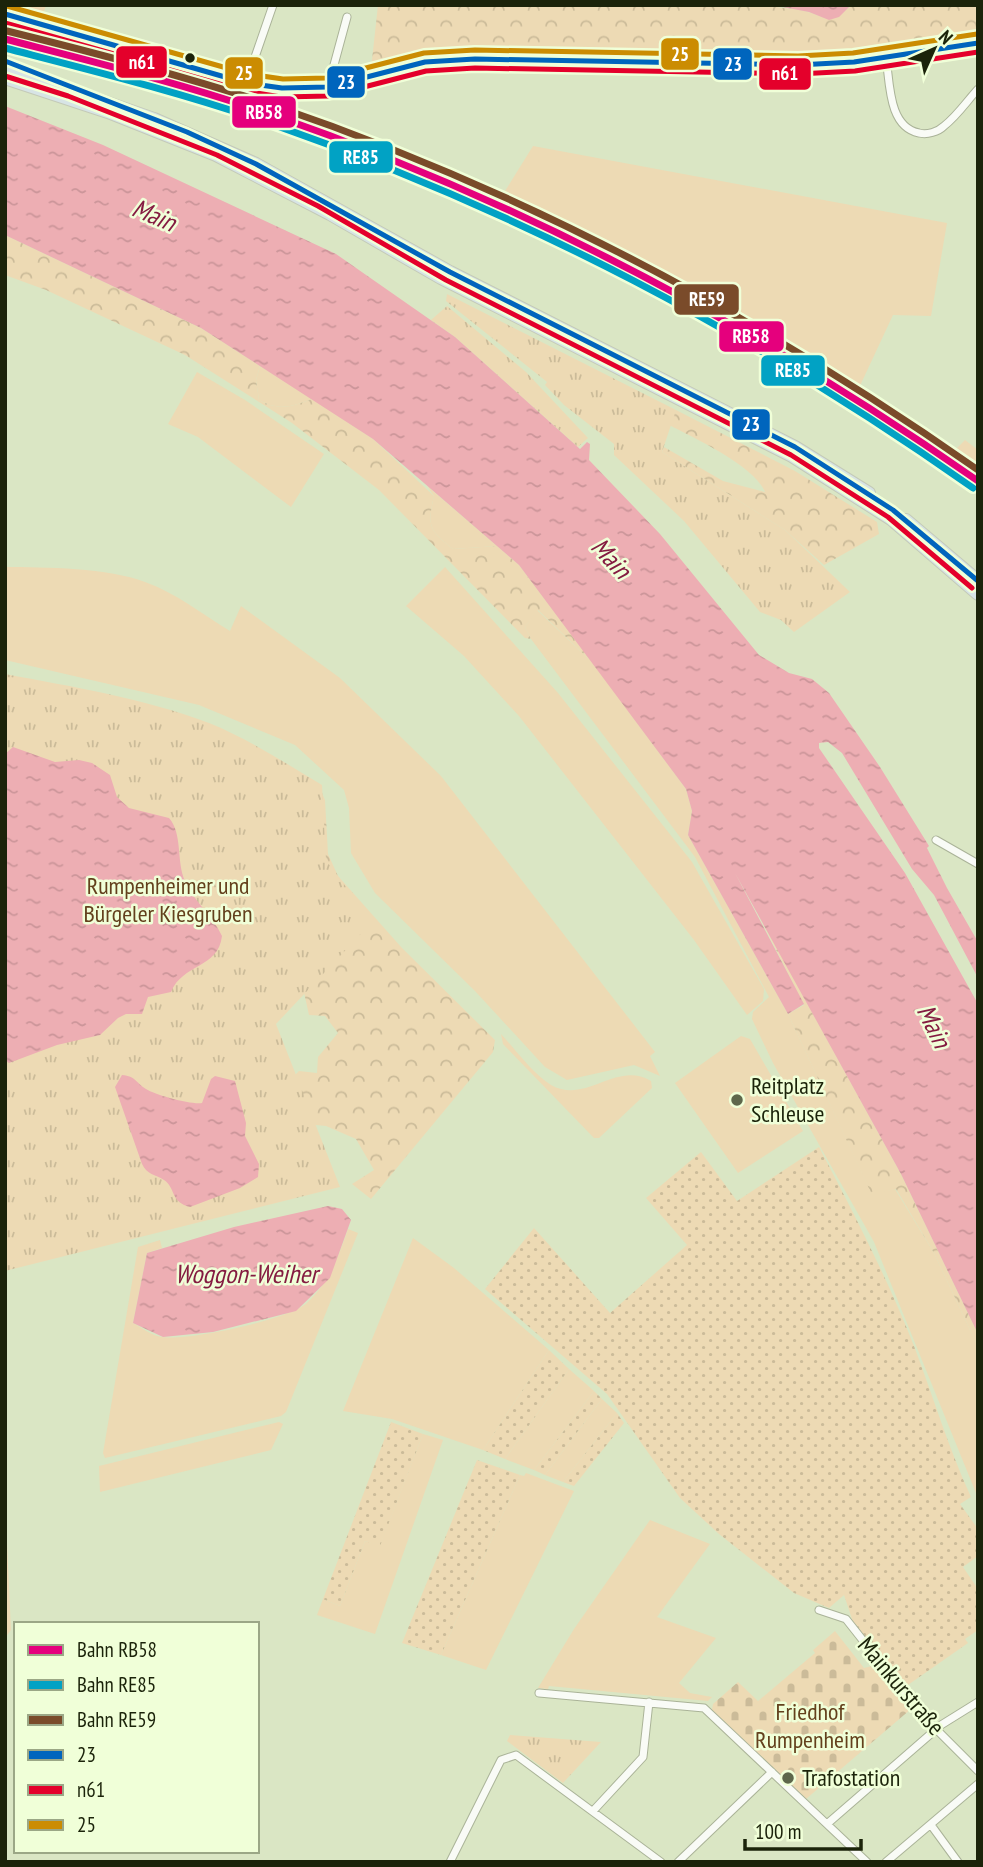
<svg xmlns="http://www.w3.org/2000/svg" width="983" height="1867" viewBox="0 0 983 1867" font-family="'PT Sans Narrow',sans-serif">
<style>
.built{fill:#d7ebb5}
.grass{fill:#eddab4}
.forest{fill:url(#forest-crowns)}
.cemetery{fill:url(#cemetery-stones)}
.park{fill:url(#park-tufts)}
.garden{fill:url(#garden-dots)}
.water{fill:url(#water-ripples)}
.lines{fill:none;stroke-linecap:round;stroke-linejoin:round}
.street-casing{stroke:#aab398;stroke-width:9}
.secondary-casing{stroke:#aab398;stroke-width:12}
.primary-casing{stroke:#c4cab8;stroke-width:14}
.street{stroke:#f9fbf6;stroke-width:7}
.secondary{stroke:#e8efee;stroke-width:10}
.primary{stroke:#d7e4e5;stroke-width:12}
.rail-casing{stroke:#c4c7bd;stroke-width:5}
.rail{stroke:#f0ffd8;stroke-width:2.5;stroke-dasharray:8;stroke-linecap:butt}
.bus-1-casing{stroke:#f0ffd8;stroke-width:10}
.bus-2-casing{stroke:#f0ffd8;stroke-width:10}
.bus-3-casing{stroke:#f0ffd8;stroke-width:10}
.bus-1{stroke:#0065bd;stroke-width:5}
.bus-2{stroke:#e4002b;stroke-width:5}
.bus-3{stroke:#cb8c02;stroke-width:5}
.rail-1-casing{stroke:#f0ffd8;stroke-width:12}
.rail-2-casing{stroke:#f0ffd8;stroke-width:12}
.rail-3-casing{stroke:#f0ffd8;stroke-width:12}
.rail-1{stroke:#e5007d;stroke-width:7}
.rail-2{stroke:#01a2c4;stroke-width:7}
.rail-3{stroke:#7a4b2a;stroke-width:7}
.bus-dot{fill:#1b230a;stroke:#f0ffd8;stroke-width:2.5}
.poi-dot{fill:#5e674b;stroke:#f0ffd8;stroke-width:2.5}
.labels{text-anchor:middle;stroke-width:5;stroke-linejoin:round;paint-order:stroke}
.park-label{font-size:24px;fill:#63401c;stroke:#f0ffd8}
.poi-label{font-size:24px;fill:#1b230a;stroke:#f0ffd8;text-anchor:start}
.street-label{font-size:24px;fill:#1b230a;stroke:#f0ffd8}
.water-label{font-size:26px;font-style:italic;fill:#841c41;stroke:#f0ffd8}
.line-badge{stroke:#f0ffd8;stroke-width:2.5}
.badge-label{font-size:19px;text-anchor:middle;font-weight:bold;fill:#fff}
</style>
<defs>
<pattern id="forest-crowns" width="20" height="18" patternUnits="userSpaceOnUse" patternTransform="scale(1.75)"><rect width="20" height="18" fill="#eddab4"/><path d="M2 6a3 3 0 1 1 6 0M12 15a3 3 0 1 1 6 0" fill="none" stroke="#cbbb99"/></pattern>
<pattern id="cemetery-stones" width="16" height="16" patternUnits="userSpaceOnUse" patternTransform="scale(1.75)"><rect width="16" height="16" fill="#eddab4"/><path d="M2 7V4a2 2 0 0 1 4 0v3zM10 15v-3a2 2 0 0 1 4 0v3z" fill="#cbbb99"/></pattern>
<pattern id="park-tufts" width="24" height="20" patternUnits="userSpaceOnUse" patternTransform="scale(1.75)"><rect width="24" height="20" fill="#eddab4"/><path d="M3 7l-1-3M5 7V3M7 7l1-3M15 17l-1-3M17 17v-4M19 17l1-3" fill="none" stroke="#cbbb99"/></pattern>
<pattern id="garden-dots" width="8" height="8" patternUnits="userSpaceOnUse" patternTransform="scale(1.75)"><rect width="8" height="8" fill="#eddab4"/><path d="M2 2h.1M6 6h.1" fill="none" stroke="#cbbb99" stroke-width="1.8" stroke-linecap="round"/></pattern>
<pattern id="water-ripples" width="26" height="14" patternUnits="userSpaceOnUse" patternTransform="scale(1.75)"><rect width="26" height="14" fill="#edaeb3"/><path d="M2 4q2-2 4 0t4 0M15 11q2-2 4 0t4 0" fill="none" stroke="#cb9599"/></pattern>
</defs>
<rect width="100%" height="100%" fill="#dae6c4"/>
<!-- built -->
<path class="built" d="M 5,29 L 273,105 L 494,192 L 741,316 L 936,439 L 978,470 L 978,488 L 884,420 L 735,328 L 483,201 L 210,102 L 5,53 Z"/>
<!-- grass -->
<path class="grass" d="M 6,5 L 46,5 L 43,15 Z
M 533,146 L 947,223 L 931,316 L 893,315 L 858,390 L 741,316 L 502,196 Z
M 260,366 L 312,399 C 291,407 279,411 259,400 L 256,380 Z
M 197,372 L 245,400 L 324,454 L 291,507 L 198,437 L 168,424 Z
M 965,440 L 978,450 L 978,470 L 953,452 Z
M 427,486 L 497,546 L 453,549 C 429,530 427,526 434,496 Z
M 5,567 C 44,567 109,568 145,582 C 176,593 202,614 230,631 L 241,606 L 340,678 L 441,776 L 655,1052 L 650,1056 L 660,1076 L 634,1065 L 567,1080 L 545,1067 L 475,991 L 375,893 L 351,853 L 349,808 L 344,790 L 295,745 L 199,705 L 5,660 Z
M 445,567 L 558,693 L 692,862 L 764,989 L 763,1001 L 747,1015 L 694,940 L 519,716 L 464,656 L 406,606 Z
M 537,610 L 592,662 L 686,789 L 692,811 L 688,835 L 788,1014 L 872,1194 L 895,1189 L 934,1253 L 978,1347 L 978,1498 L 874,1242 L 773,1063 L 752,1019 L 753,1012 L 769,997 L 695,857 L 531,639 L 525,627 Z
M 501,1034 C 516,1050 532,1073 551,1085 C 586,1105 616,1060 651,1081 L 652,1088 L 599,1138 L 594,1138 L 503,1044 Z
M 741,1036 L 750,1039 L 803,1131 L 738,1173 L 675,1083 Z
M 348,1229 L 358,1233 L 286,1412 L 281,1416 L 105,1458 L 103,1453 L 138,1247 L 160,1240 L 162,1248 L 147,1253 L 133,1323 C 141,1327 152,1336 162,1337 C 187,1341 288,1320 307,1303 C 330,1281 338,1258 348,1229 Z
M 413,1238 L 454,1268 L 549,1350 L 483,1450 L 392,1419 L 343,1411 Z
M 569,1369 L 594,1391 L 534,1470 L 505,1459 Z
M 602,1399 L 617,1413 L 563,1482 L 545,1475 Z
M 279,1422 L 283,1424 L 271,1450 L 100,1492 L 99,1466 Z
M 423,1434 L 443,1440 L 375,1634 L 317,1615 L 323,1599 L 340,1606 L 365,1541 L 380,1545 Z
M 526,1473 L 574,1491 L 486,1670 L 441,1655 L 520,1475 L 524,1476 Z
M 5,1499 L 11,1630 L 5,1638 Z
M 650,1520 L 710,1544 L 657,1617 L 716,1638 L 679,1683 L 690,1693 L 712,1697 L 708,1701 L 549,1686 L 548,1689 L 538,1688 L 574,1629 Z"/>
<!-- forest -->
<path class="forest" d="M 378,5 L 772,5 C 781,9 790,8 800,10 C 826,15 828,28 851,5 L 978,5 L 978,33 L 863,49 L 744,56 L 617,50 L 429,54 L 371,69 Z
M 5,235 L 201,328 L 260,366 L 256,380 L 259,400 C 279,411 291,407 312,399 L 373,439 L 434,496 C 427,526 429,530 453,549 L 497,546 L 519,565 L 592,662 L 538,610 L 525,627 L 531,639 L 525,638 L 379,490 L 292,423 L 185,355 L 46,290 L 5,275 Z
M 676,410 L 795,471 L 877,522 L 879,534 L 824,565 L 785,530 L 662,452 L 664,447 L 723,481 L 765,492 C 755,466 694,438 669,425 Z
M 319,786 L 325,800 L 328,854 L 338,876 L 402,948 L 495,1040 L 493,1052 L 371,1199 L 352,1184 L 374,1170 L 356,1139 L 326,1126 L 306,1124 L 284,1086 L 299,1071 L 317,1073 L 318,1057 L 338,1033 L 325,1016 L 309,1015 L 301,979 Z
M 757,912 L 901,1174 L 978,1334 L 978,1347 L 934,1253 L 896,1189 L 872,1195 L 788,1014 L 804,1005 Z"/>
<!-- cemetery -->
<path class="cemetery" d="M 835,1631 L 864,1668 L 876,1665 L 911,1709 L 806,1799 L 712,1710 L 713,1704 L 738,1682 L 758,1701 L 815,1653 L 813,1650 Z"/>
<!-- park -->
<path class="park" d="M 447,294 L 676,410 L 662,452 L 785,530 L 850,592 L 794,632 L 781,620 L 760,612 L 684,521 L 614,455 L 614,444 L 564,405 L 545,385 L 547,382 L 446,301 Z
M 447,306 L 526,372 L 588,438 L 578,447 L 455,337 L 431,320 Z
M 5,674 C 74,687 143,698 209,723 C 249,739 285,763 322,785 L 326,860 L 372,922 L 276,1024 L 340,1187 L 5,1271 Z
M 510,1735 L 601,1742 L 563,1783 L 507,1741 Z"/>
<!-- garden -->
<path class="garden" d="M 819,1147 C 853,1212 887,1277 914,1346 C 933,1396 948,1447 971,1497 L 960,1504 L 978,1529 L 978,1556 L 963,1567 L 978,1589 L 978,1630 L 965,1639 L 968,1643 L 905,1687 L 853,1622 L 844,1595 L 829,1608 L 794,1593 L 719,1534 L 680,1498 L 607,1394 L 485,1289 L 534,1228 L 610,1313 L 687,1245 L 646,1198 L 701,1152 L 737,1201 Z
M 549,1350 L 569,1369 L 505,1459 L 483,1450 Z
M 594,1391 L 602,1399 L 545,1475 L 534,1470 Z
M 617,1413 L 624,1423 L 574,1486 L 563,1482 Z
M 391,1422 L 423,1434 L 380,1546 L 365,1541 L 340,1606 L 323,1599 Z
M 477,1460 L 520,1475 L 441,1655 L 402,1643 Z"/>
<!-- water -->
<path class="water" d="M 772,5 L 851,5 L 839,17 L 829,20 L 809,12 Z
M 5,106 L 103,145 L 336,254 L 455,337 L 580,449 L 587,442 L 590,444 L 589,460 L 660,534 L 759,655 L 789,673 L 812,679 L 829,693 L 880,767 L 929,846 L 927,848 L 947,888 L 978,942 L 978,978 L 934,895 L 912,869 L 842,753 L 828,742 L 819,743 L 819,748 L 905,873 L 978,1004 L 978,1334 L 901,1174 L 735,873 L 804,1004 L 788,1014 L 688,835 L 692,811 L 686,789 L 519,565 L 373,439 L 201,328 L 5,235 Z
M 13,747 L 55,762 L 79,760 L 92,763 L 110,775 L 117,797 L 129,808 L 169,818 C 183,834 176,861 185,881 C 194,902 213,916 222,936 C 218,969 183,963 171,992 L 148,997 L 142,1014 L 126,1014 L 118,1018 L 100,1035 L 57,1045 L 9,1063 L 5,1060 L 5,754 Z
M 122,1075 C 136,1076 136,1083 146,1089 C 155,1095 192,1105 202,1103 L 211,1079 L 215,1076 L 235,1081 L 246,1123 L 245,1136 L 259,1164 L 258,1177 L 240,1188 L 190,1207 C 170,1202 176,1188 164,1180 C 155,1174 147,1175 142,1164 L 115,1087 Z
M 328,1206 L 342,1209 L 351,1220 L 330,1278 L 296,1311 L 213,1332 L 163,1337 L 133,1323 L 147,1253 L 234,1227 Z"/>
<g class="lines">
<!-- street casing -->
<g class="street-casing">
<path id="street" d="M 886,58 C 890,82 888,127 919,133 C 927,135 938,132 944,126 C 957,116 967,101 978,89
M 246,83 L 273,5
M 328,87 L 347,17
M 936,840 L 978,864
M 819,1610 L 846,1619 L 921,1714 L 978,1771
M 539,1693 L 704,1708 L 867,1862
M 593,1811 L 643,1757 L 649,1702
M 827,1824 L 941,1725 L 978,1702
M 931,1825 L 958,1862
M 450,1862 L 501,1760 L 516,1755 L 661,1862
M 678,1862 L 772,1772
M 886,1862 L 978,1784"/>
</g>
<!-- secondary casing -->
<g class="secondary-casing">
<path id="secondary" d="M 5,14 L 246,83 L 282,88 L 328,87 L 425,62 L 475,59 L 798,65 L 854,62 L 978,43"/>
</g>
<!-- primary casing -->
<g class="primary-casing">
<path id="primary" d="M 5,67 L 154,119 L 256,164 L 450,272 L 795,447 L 869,493
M 5,78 L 108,112 L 216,155 L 330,214 L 441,278 L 792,456 L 891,519 L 978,594
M 906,520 L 978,581"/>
</g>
<!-- street -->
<use href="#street" class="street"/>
<!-- secondary -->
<use href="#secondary" class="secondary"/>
<!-- primary -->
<use href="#primary" class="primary"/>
<!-- rail casing -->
<g class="rail-casing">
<path id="rail" d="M 5,44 L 86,60
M 120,69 L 194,86"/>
</g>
<!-- rail -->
<use href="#rail" class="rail"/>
<!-- bus-1 casing -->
<g class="bus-1-casing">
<path id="bus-1" d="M 5,14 L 246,83 L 282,88 L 328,87 L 425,62 L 475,59 L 798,65 L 854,62 L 978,43
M 5,61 L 187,132 L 256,164 L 450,272 L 795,447 L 893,510 L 978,581"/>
</g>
<!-- bus-2 casing -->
<g class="bus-2-casing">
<path id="bus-2" d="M 5,23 L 244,91 L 281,97 L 329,96 L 426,71 L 475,68 L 798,74 L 855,71 L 978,52
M 5,76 L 68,96 L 217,155 L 318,206 L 446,280 L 791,455 L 888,517 L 972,588"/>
</g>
<!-- bus-3 casing -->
<g class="bus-3-casing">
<path id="bus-3" d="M 7,6 L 248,74 L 283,79 L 327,78 L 424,53 L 475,50 L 798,56 L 853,53 L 977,34"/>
</g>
<!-- bus-1 -->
<use href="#bus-1" class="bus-1"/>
<!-- bus-2 -->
<use href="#bus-2" class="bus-2"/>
<!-- bus-3 -->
<use href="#bus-3" class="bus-3"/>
<!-- rail-1 casing -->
<g class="rail-1-casing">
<path id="rail-1" d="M 5,39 C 94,62 184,84 270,114 C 524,202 758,327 978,481"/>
</g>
<!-- rail-2 casing -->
<g class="rail-2-casing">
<path id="rail-2" d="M 5,48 C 94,71 183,93 269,123 C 523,212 753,333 973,488"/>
</g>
<!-- rail-3 casing -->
<g class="rail-3-casing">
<path id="rail-3" d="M 7,31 C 96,53 185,76 272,105 C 525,191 760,317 978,470"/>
</g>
<!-- rail-1 -->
<use href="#rail-1" class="rail-1"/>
<!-- rail-2 -->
<use href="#rail-2" class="rail-2"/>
<!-- rail-3 -->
<use href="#rail-3" class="rail-3"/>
</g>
<!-- markers -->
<circle class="bus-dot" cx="190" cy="58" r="6"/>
<g class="poi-dot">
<circle cx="737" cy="1100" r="7"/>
<circle cx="788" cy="1778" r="7"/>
</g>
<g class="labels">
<!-- park labels -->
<g class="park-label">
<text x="168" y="894">Rumpenheimer und<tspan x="168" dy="28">Bürgeler Kiesgruben</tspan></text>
<text x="810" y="1720">Friedhof<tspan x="810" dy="28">Rumpenheim</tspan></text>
</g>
<!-- poi labels -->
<g class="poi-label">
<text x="751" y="1094">Reitplatz<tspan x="751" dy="28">Schleuse</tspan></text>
<text x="802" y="1786">Trafostation</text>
</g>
<!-- street labels -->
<g class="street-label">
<text transform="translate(901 1686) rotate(50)" y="8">Mainkurstraße</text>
</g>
<!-- water labels -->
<g class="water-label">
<text transform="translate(154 215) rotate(23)" y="9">Main</text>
<text transform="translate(611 558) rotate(47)" y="9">Main</text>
<text transform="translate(934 1026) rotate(64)" y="9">Main</text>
<text x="246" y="1283">Woggon-Weiher</text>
</g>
</g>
<g class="line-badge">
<rect x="660" y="37" width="40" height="34" rx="7" fill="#cb8c02"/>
<rect x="115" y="45" width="53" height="34" rx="7" fill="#e4002b"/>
<rect x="712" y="47" width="41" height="34" rx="7" fill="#0065bd"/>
<rect x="224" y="56" width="40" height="34" rx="7" fill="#cb8c02"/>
<rect x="758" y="57" width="54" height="34" rx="7" fill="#e4002b"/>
<rect x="326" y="65" width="40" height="34" rx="7" fill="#0065bd"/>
<rect x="231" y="95" width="66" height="34" rx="7" fill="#e5007d"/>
<rect x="328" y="140" width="66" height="34" rx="7" fill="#01a2c4"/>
<rect x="673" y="283" width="67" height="33" rx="7" fill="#7a4b2a"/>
<rect x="718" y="320" width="67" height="33" rx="7" fill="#e5007d"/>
<rect x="760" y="354" width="66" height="33" rx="7" fill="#01a2c4"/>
<rect x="731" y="408" width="40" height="33" rx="7" fill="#0065bd"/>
</g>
<g class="badge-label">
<text x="680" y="61">25</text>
<text x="142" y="69">n61</text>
<text x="733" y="71">23</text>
<text x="244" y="80">25</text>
<text x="785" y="80">n61</text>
<text x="346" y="89">23</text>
<text x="264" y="119">RB58</text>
<text x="361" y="164">RE85</text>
<text x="707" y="306">RE59</text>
<text x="751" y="343">RB58</text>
<text x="793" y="377">RE85</text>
<text x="751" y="431">23</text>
</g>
<!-- border -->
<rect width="983" height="1867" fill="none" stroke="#1b230a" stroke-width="14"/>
<!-- legend -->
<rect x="14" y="1622" width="245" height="231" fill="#f0ffd8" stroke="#9ba786" stroke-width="2"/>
<rect x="28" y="1645" width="35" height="10" fill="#e5007d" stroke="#9ba786" stroke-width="2"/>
<text x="77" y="1657" font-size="21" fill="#1b230a">Bahn RB58</text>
<rect x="28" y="1680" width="35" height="10" fill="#01a2c4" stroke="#9ba786" stroke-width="2"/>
<text x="77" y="1692" font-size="21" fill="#1b230a">Bahn RE85</text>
<rect x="28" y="1715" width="35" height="10" fill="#7a4b2a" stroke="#9ba786" stroke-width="2"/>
<text x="77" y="1727" font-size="21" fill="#1b230a">Bahn RE59</text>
<rect x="28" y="1750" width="35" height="10" fill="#0065bd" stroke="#9ba786" stroke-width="2"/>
<text x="77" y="1762" font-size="21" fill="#1b230a">23</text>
<rect x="28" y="1785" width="35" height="10" fill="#e4002b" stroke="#9ba786" stroke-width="2"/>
<text x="77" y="1797" font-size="21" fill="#1b230a">n61</text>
<rect x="28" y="1820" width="35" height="10" fill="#cb8c02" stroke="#9ba786" stroke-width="2"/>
<text x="77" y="1832" font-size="21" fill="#1b230a">25</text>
<!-- north arrow -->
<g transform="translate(934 49) rotate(45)" stroke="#f0ffd8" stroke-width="5" paint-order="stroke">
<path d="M0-5L12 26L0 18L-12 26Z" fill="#1b230a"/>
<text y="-10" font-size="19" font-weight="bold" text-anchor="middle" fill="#1b230a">N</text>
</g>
<!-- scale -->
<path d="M745 1839v10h116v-10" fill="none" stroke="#1b230a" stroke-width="3.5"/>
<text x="755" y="1839" font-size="21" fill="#1b230a" stroke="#f0ffd8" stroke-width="5" paint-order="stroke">100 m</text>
</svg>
